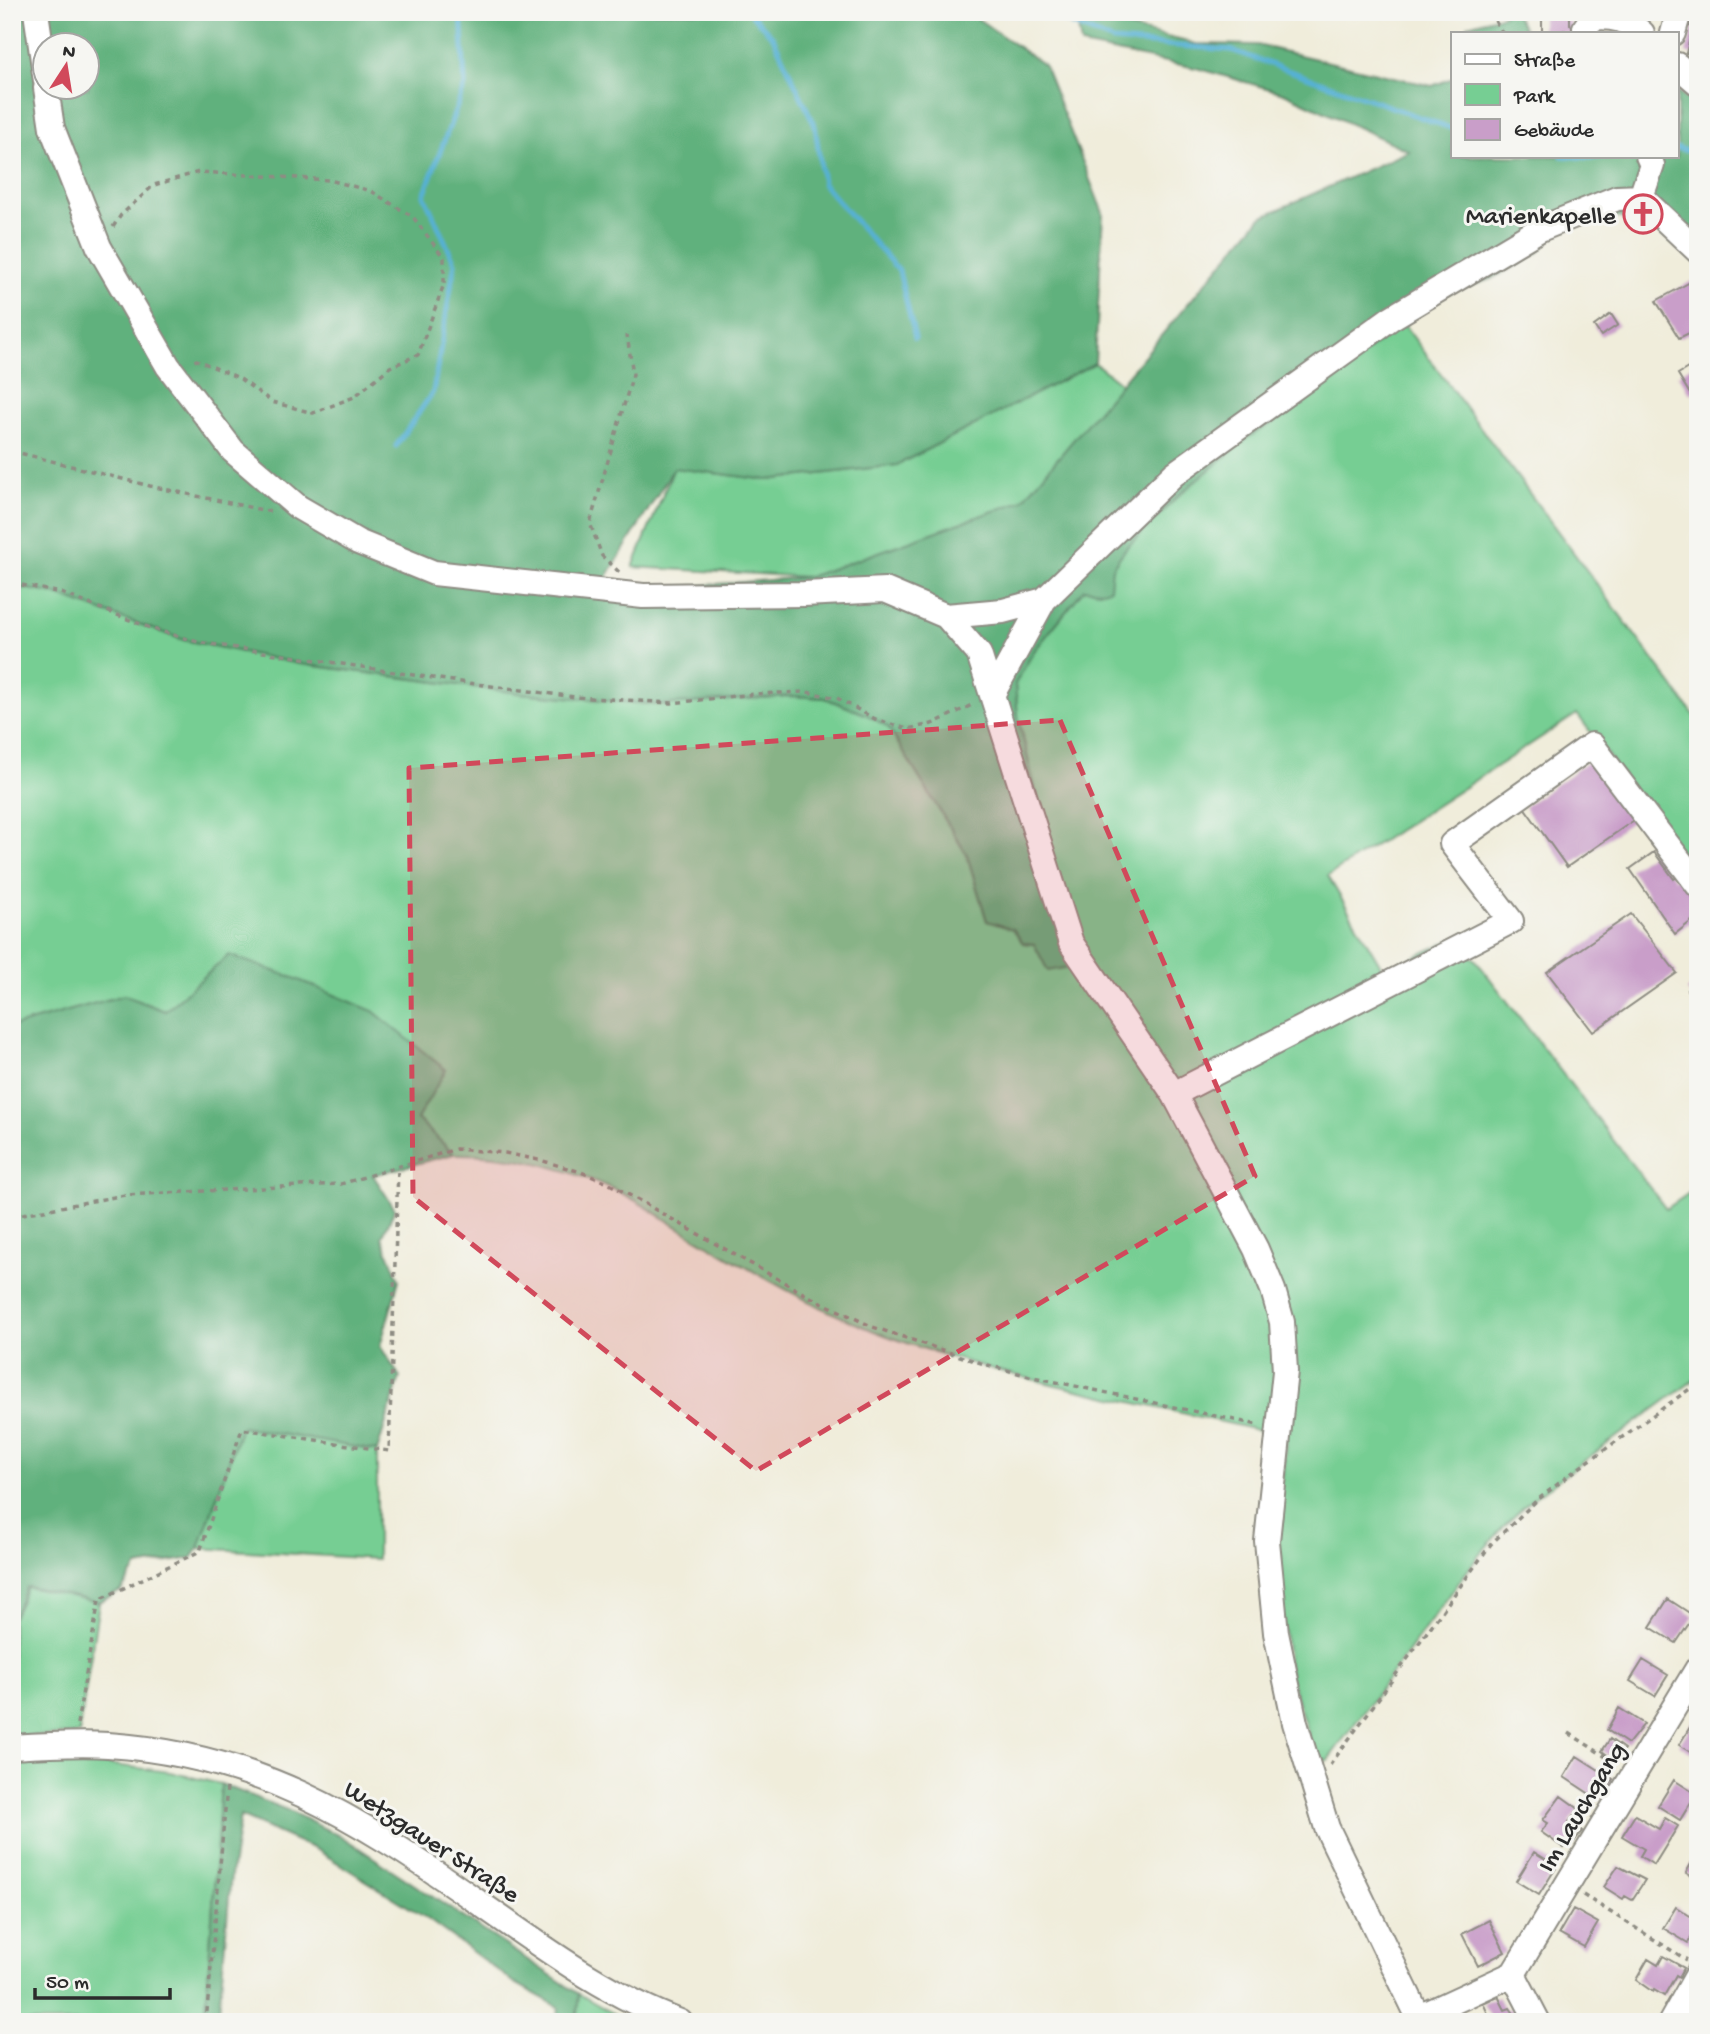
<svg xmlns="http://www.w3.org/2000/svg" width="1710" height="2034" viewBox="0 0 1710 2034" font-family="'Gochi Hand',sans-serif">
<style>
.green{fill:#76ce93;stroke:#507c5f;stroke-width:2}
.forest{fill:#60b17d;stroke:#466e54;stroke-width:2;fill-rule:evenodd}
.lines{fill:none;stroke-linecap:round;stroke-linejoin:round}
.stream{stroke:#56b1d4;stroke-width:5}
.building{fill:#c99ec9}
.minor-casing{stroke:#8e8c83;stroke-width:28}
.path{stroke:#8e8c83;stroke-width:3.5;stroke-dasharray:5 5;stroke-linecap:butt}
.minor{stroke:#fff;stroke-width:24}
.marked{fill:#d1495b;fill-opacity:0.2;stroke:#d1495b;stroke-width:5;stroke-dasharray:14 9;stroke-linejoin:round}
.labels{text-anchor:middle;stroke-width:6;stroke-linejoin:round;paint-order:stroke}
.poi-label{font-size:26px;fill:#2b2b2b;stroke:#f6f6f2;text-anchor:end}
.street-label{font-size:26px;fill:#2b2b2b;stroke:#f6f6f2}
</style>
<rect width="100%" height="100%" fill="#f6f6f2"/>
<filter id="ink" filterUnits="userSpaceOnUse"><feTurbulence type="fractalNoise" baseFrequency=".0143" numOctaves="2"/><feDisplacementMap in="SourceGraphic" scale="14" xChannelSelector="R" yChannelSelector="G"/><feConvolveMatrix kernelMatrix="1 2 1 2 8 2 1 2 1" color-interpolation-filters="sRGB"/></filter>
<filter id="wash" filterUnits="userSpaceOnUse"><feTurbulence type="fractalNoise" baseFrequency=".00686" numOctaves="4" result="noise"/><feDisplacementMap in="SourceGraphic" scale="28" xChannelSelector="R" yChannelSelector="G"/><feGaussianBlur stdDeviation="1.57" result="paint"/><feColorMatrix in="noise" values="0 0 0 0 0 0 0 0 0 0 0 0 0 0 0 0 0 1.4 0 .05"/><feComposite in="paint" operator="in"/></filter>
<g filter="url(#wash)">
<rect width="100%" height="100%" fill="#f0eddb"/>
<!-- green -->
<path class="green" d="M 1402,322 L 1698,720 L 1698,877 L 1577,714 L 1328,876 L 1384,971 L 1449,941 L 1475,959 L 1666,1209 L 1698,1187 L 1698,1377 L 1531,1500 L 1506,1524 L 1480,1554 L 1328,1760 L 1317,1763 L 1290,1677 L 1275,1553 L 1286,1439 L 1249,1428 C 1124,1399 994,1377 874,1331 C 808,1305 747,1268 686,1232 C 662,1218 638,1200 613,1189 C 563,1167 509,1153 454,1154 L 417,1119 L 445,1070 L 373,1011 L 165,1011 L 124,995 L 12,1027 L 12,586 L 51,593 L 184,640 L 300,664 L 519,693 L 660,705 L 792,696 L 825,698 L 865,714 L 888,727 L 967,855 L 987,921 L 1013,929 L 1023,943 L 1034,944 L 1070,968 L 1071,943 L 1018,716 L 1015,684 L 1034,651 L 1084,589 L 1102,591 L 1112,568 L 1126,548 L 1179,495 L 1247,438 L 1292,411 L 1310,388 L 1333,379 Z
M 1095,363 L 1121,384 L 1022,501 L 809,577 L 633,567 L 674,468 L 768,480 L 897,465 Z
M 241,1427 L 377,1451 L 377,1559 L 199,1548 Z
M 27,1586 L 99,1602 L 79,1734 L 12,1737 L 12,1619 Z
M 39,1763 L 105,1764 L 170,1772 L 221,1784 L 205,2022 L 12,2022 L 12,1765 Z
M 579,1994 L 628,2022 L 576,2022 Z"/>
<!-- forest -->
<path class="forest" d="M 12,12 L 968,12 L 1044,65 L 1103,213 L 1095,363 L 897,465 L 768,480 L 674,468 L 597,593 L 809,577 L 1022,501 L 1261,217 L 1409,151 L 1284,93 L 1196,68 L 1081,45 L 1078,27 L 1097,20 L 1196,44 L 1257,45 L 1432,86 L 1453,78 L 1453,156 L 1677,156 L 1677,91 L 1698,107 L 1698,228 L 1626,227 L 1624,218 L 1608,217 L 1559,228 L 1538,253 L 1491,279 L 1432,298 L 1333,379 L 1310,388 L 1292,411 L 1247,438 L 1179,495 L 1126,548 L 1112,568 L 1110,589 L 1102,591 L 1084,589 L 1034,651 L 1015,684 L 1018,716 L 1071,943 L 1070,967 L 1048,971 L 1034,944 L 1023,943 L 1013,929 L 987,921 L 967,855 L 888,727 L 865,714 L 825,698 L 792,696 L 660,705 L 519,693 L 300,664 L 184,640 L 51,593 L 12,586 ZM 46,46 L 88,46 L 88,88 L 46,88 Z
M 1504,12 L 1514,12 L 1527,33 L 1470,33 L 1468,25 L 1504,15 Z
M 229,955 L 294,978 L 373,1011 L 446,1070 L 417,1119 L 454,1154 L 373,1175 L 395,1209 L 382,1237 L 399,1280 L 380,1346 L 400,1377 L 377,1451 L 241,1427 L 199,1548 L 192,1558 L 137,1567 L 121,1591 L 99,1602 L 27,1587 L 12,1619 L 12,1027 L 124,995 L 165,1011 Z
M 221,1784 L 287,1810 L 344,1838 L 579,1994 L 576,2022 L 557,2022 L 559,2007 L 515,1983 L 426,1918 L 317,1850 L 240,1816 L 231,1875 L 218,2022 L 205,2022 Z"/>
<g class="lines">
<!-- stream -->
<path class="stream" d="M 749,12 L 773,37 L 815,126 L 823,184 L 899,271 L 915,338
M 1042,12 L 1113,41 L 1231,50 L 1453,129
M 1677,148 L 1698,154
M 1562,156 L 1594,158 L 1609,156
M 396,446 L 433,392 L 455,263 L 424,195 L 465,85 L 461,12"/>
</g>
<g id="blocks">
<!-- building -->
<path class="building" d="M 1542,12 L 1570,12 L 1570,25 L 1573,27 L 1575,33 L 1565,33 L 1564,31 L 1563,33 L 1542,33 Z
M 1692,15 L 1698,17 L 1698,56 L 1686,53 L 1693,27 L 1689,26 Z
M 1636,205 L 1653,220 L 1645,223 L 1632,219 Z
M 1692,281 L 1698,292 L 1698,314 L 1695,315 L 1698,320 L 1698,338 L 1693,341 L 1689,333 L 1679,338 L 1656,301 Z
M 1611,314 L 1618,325 L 1601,336 L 1594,326 Z
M 1698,362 L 1698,389 L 1690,394 L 1678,374 Z
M 1592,759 L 1637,818 L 1567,867 L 1524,807 Z
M 1654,852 L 1674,879 L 1681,874 L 1698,896 L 1698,916 L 1675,934 L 1630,869 Z
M 1631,914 L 1677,973 L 1593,1032 L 1547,972 Z
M 1698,982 L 1698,1006 L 1687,990 Z
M 1668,1599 L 1694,1616 L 1676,1643 L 1650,1627 Z
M 1643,1660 L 1668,1675 L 1655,1696 L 1630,1681 Z
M 1619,1708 L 1644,1724 L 1628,1744 L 1607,1730 Z
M 1698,1714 L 1698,1757 L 1679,1745 Z
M 1610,1739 L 1624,1749 L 1615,1761 L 1602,1751 Z
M 1577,1756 L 1613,1779 L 1599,1800 L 1564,1777 Z
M 1674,1780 L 1696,1794 L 1680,1820 L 1658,1806 Z
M 1561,1796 L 1579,1809 L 1569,1822 L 1582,1831 L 1572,1844 L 1569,1841 L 1564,1848 L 1541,1832 L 1548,1823 L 1543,1820 Z
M 1635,1815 L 1659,1829 L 1665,1818 L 1678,1826 L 1654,1865 L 1640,1856 L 1644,1849 L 1622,1836 Z
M 1698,1851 L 1698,1880 L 1686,1873 Z
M 1534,1852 L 1557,1866 L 1539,1895 L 1516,1881 Z
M 1618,1866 L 1645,1880 L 1632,1900 L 1625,1896 L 1623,1899 L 1604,1887 Z
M 1676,1907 L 1698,1921 L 1698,1927 L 1688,1943 L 1663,1928 Z
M 1573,1909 L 1598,1923 L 1584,1947 L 1559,1933 Z
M 1489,1920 L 1505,1952 L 1478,1966 L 1462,1934 Z
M 1663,1956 L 1684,1968 L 1679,1977 L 1676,1975 L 1664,1996 L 1654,1990 L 1653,1992 L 1636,1980 L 1648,1959 L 1658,1965 Z
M 1498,1996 L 1505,2010 L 1510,2008 L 1520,2022 L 1490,2022 L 1488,2019 L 1490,2018 L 1483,2003 Z"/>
</g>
</g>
<g filter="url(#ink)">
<use href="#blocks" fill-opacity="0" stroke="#8e8c83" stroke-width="2"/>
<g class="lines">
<!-- minor casing -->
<g class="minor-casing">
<path id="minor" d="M 36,12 L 46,81
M 1587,33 L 1585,28 L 1592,18 C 1612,15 1627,20 1642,33
M 1673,33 L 1679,12
M 1677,65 L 1698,83
M 46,88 L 52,128 L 99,247 L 168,366 L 233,451 L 298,507 L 358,542 L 434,573 L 643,596 L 804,594 L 885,590 L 946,616 L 979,654 L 1071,943 L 1174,1094 L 1256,1249 L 1273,1290 L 1282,1322 L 1285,1371 L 1267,1541 L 1276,1633 L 1295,1723 L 1327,1828 L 1421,2022
M 1641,197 L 1652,165 L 1648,156
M 946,616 L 1003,611 L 1044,600
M 992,695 L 1044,600 L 1174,474 L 1391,318 L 1540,229 L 1617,198 L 1641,197 L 1698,251
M 1174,1094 L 1511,921 L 1452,844 L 1592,745 L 1698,885
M 12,1747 C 44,1745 76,1743 108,1745 C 258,1755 355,1816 475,1900 C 540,1945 605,1994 680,2022
M 1513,1974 L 1698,1668
M 1513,1974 L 1538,2022
M 1420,2017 L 1513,1974
M 1671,2022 L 1698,1974"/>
</g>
<!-- path -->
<path class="path" d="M 1490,12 L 1502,33
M 113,227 L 121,215 L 154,185 L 199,172 L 329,180 L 371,191 L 413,217 L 444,258 L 444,284 L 418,355 L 390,367 L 354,397 L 313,413 L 272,402 L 239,378 L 197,360 L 191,362
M 12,451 L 150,486 L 272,512
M 619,572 L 602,556 L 590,523 L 633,374 L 627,335
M 12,583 L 61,593 L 153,629 L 198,642 L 453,681 L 575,697 L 672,703 L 754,694 L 807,692 L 837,698 L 875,719 L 907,729 L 932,724 L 974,704
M 12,1216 L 125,1195 L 341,1184 L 456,1149 L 505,1153 L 543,1161 L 581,1172 L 608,1183 L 808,1296 L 873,1327 L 984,1364 L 1033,1377 L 1258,1425
M 77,1724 L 99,1600 L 200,1551 L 242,1429 L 389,1451 L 398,1167
M 1569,1733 L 1617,1764
M 1330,1765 L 1491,1544 L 1536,1501 L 1572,1473 L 1698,1383
M 1583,1895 L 1687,1960
M 206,2022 L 227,1787"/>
<!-- minor -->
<use href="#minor" class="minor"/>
</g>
</g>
<!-- marked area -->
<path class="marked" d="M 1060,720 L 1255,1176 L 756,1471 L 413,1197 L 409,768 Z"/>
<!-- icons -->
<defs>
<g id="church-ring" transform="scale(2.0125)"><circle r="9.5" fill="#f6f6f2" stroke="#d1495b" stroke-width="1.5"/><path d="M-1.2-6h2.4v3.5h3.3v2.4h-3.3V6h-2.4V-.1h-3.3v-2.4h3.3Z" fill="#d1495b"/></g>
</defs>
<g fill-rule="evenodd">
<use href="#church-ring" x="1643" y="214"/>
</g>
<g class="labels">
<!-- poi labels -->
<g class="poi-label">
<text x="1616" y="223">Marienkapelle</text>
</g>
<!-- street labels -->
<g class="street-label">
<text transform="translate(1580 1806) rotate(-59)" y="9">Im Lauchgang</text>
<text transform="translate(433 1840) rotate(33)" y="9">Wetzgauer Straße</text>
</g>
</g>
<!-- margin -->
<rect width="1710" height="2034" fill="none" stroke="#f6f6f2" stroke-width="42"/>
<!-- legend -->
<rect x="1451" y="32" width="228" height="126" fill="#f6f6f2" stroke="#a5a5a2" stroke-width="2"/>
<rect x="1465" y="54" width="35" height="10" fill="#ffffff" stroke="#a5a5a2" stroke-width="2"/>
<text x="1514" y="66" font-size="21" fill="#2b2b2b">Straße</text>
<rect x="1465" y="84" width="35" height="21" fill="#76ce93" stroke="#a5a5a2" stroke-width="2"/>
<text x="1514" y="102" font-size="21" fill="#2b2b2b">Park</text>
<rect x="1465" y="119" width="35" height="21" fill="#c99ec9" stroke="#a5a5a2" stroke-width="2"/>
<text x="1514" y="136" font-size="21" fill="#2b2b2b">Gebäude</text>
<!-- north arrow -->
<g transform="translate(66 66) rotate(12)"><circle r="33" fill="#f6f6f2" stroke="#a5a5a2" stroke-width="2"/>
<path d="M0-5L12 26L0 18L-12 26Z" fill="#d1495b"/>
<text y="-10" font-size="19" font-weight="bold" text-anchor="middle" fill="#2b2b2b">N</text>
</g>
<!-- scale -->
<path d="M35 1988v10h135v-10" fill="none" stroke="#2b2b2b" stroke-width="3.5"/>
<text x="46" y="1988" font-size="21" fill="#2b2b2b" stroke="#f6f6f2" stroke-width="5" paint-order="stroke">50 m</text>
</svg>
